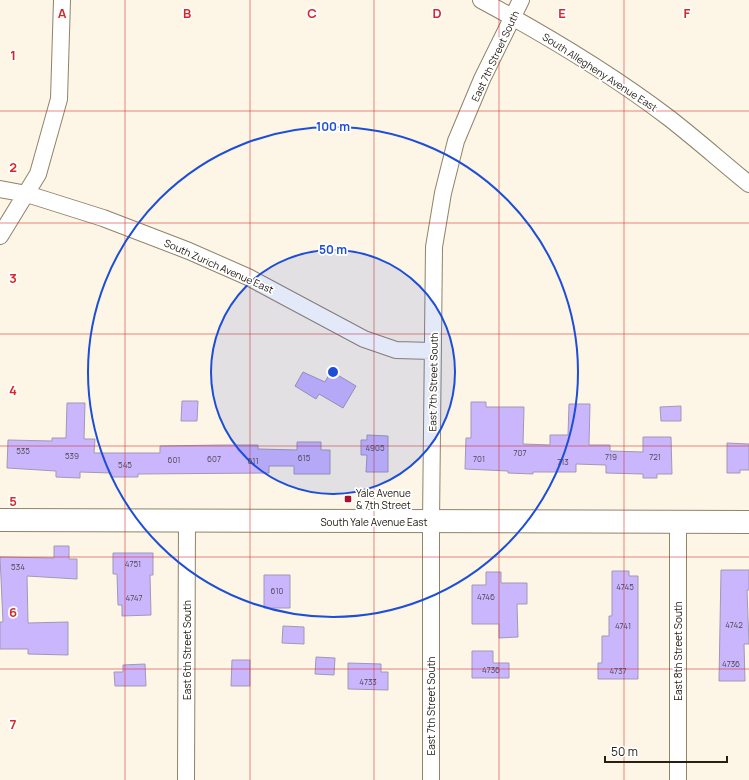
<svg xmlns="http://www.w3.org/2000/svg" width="749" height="780" viewBox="0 0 749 780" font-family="Manrope,sans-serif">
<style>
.building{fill:#cab6fc;stroke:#a099b4}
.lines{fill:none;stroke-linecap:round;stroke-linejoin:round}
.minor-casing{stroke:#8f836a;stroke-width:18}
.secondary-casing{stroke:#8f836a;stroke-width:24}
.minor{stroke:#fff;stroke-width:16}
.secondary{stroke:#fff;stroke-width:22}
.grid{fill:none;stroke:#d62828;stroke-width:1;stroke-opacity:0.55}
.ring{fill:none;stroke:#1d4ed8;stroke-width:2}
.poi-dot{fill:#a8102c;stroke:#fff;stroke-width:1.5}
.labels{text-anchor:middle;stroke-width:3.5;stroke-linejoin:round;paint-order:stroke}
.number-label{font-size:8px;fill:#4e4650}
.street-label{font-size:10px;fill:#252016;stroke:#fff}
.poi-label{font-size:10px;fill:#252016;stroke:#fff;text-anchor:start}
.grid-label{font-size:13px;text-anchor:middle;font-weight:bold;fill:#d62828;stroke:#fff;stroke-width:3.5;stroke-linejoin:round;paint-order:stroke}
.centre{fill:#1d4ed8;stroke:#fff;stroke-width:2}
.ring-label{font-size:12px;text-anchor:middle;font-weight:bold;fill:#1d4ed8;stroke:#fff;stroke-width:3.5;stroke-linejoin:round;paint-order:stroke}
</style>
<rect width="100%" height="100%" fill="#fdf5e5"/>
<!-- building -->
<path class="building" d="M 331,371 L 356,386 L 343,408 L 319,394 L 316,399 L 295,386 L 303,372 L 325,382 Z
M 182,401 L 198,401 L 197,421 L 181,421 Z
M 471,402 L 486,402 L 486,407 L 524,407 L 523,444 L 550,445 L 550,435 L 568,435 L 569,404 L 590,404 L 589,445 L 610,445 L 610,451 L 643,452 L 643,437 L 671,437 L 672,474 L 657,474 L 657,478 L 643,478 L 643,474 L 606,473 L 606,465 L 576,464 L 576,472 L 533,472 L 533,474 L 508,473 L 508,471 L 465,469 L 466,438 L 471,438 Z
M 67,403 L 85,403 L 84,439 L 95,439 L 94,453 L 160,453 L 160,446 L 222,445 L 258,445 L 258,449 L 297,450 L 297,442 L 321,442 L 321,450 L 330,450 L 330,474 L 294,474 L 294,466 L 269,466 L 269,473 L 138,474 L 138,477 L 111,477 L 111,473 L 80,472 L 80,478 L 56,477 L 56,471 L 7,468 L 8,440 L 52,441 L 52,438 L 66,438 Z
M 681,406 L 681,421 L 661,421 L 660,407 Z
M 367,435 L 388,436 L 388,472 L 366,472 L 367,455 L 361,455 L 361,440 L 367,440 Z
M 727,443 L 749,444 L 749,470 L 740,470 L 740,473 L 727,473 Z
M 54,546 L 69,546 L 69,559 L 77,559 L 77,579 L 27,576 L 28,623 L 68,622 L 68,655 L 28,654 L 28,649 L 0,649 L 0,622 L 3,622 L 0,557 L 54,558 Z
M 113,553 L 153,553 L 153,575 L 150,575 L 151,615 L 122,616 L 122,605 L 118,605 L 117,574 L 113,574 Z
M 721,570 L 749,570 L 749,590 L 747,590 L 749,644 L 744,644 L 745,681 L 719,681 Z
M 612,571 L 629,571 L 629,576 L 638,576 L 638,679 L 598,679 L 598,663 L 602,663 L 602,636 L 609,636 L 609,616 L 612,616 Z
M 486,572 L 501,572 L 501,583 L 527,583 L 527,604 L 517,604 L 518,637 L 499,638 L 499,624 L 472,624 L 472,585 L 486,585 Z
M 264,575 L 290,575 L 290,608 L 264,608 Z
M 283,626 L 304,627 L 304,644 L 282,643 Z
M 472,651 L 493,651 L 493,663 L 509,663 L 509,678 L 472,678 Z
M 316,657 L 335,658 L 334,675 L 315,674 Z
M 232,660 L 250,660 L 250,686 L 231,686 Z
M 348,663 L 381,664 L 381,672 L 388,672 L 388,690 L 348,689 Z
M 145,664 L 146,686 L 115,686 L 114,672 L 123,672 L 123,665 Z"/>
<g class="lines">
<!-- minor casing -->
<g class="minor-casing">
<path id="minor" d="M 481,0 C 546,35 610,73 669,118 C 696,139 722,162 749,184
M 0,189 L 27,194 L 103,218 L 189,251 L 248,277 L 364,339 L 396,350 L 433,351
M 0,236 L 38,174 L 59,99 L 62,0
M 186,780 L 187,520
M 431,780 L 431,522 L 434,247 L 443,193 L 456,141 L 482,79 L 521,0
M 678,780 L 678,521"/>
</g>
<!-- secondary casing -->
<g class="secondary-casing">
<path id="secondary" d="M 0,520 L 749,522"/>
</g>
<!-- minor -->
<use href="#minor" class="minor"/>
<!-- secondary -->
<use href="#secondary" class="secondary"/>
</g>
<!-- grid -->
<path class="grid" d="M 125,0 L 125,780M 250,0 L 250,780M 374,0 L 374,780M 499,0 L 499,780M 624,0 L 624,780M 0,111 L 749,111M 0,223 L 749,223M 0,334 L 749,334M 0,446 L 749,446M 0,557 L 749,557M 0,669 L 749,669"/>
<!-- distance rings -->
<circle cx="333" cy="372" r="122" fill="#1d4ed8" fill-opacity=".12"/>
<g class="ring">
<circle cx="333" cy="372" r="122"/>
<circle cx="333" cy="372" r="245"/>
</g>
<!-- markers -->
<rect class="poi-dot" x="344" y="495" width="8" height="8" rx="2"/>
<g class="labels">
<!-- number labels -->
<g class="number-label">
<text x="375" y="451">4905</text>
<text x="23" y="454">535</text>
<text x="520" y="456">707</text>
<text x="72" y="459">539</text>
<text x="611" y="460">719</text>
<text x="655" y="460">721</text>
<text x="304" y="461">615</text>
<text x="214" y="462">607</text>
<text x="479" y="462">701</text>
<text x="174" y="463">601</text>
<text x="253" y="464">611</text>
<text x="563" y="465">713</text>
<text x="125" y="468">545</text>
<text x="133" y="567">4751</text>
<text x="18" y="570">534</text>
<text x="625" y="590">4745</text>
<text x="277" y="594">610</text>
<text x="486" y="600">4746</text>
<text x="134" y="601">4747</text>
<text x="734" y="628">4742</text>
<text x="623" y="629">4741</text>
<text x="731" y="667">4736</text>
<text x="491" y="673">4736</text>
<text x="618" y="674">4737</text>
<text x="368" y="685">4733</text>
</g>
<!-- street labels -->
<g class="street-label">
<text transform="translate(495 56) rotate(-65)" y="4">East 7th Street South</text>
<text transform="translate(600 72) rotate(33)" y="4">South Allegheny Avenue East</text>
<text transform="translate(219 266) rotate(24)" y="4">South Zurich Avenue East</text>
<text transform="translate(433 382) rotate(-89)" y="4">East 7th Street South</text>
<text x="374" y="526">South Yale Avenue East</text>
<text transform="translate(187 650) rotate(-90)" y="4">East 6th Street South</text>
<text transform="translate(678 651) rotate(-90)" y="4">East 8th Street South</text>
<text transform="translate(431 706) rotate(-90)" y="4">East 7th Street South</text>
</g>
<!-- poi labels -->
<g class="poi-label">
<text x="356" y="497">Yale Avenue<tspan x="356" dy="12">&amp; 7th Street</tspan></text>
</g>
</g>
<g class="grid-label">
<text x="62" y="18">A</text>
<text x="187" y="18">B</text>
<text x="312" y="18">C</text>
<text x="437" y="18">D</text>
<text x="562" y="18">E</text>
<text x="687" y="18">F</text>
<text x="13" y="60">1</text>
<text x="13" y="172">2</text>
<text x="13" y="283">3</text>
<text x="13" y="395">4</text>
<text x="13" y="506">5</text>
<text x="13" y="617">6</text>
<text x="13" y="729">7</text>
</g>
<circle cx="333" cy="372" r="6" class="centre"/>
<g class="ring-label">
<text x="333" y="131">100 m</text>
<text x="333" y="254">50 m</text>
</g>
<!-- scale -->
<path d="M605 756v6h122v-6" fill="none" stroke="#252016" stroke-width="2"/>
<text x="611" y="756" font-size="12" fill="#252016" stroke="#ffffff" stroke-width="3" paint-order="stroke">50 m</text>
</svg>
